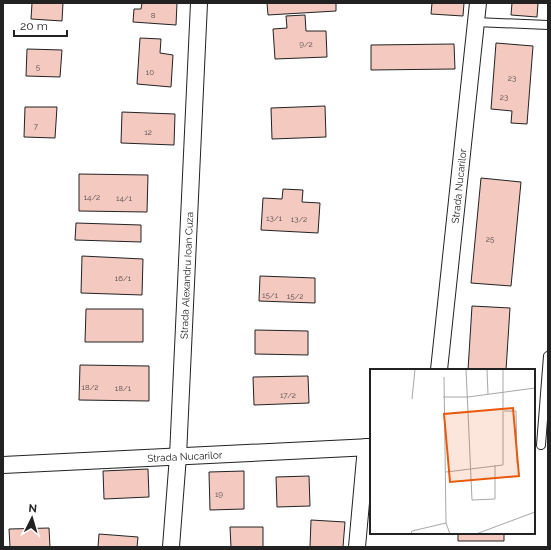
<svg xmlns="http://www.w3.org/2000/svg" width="551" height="550" viewBox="0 0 551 550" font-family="Raleway,sans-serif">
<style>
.building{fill:#f3c9c0;stroke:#222}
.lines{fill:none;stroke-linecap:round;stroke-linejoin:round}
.service-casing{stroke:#222;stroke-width:10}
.minor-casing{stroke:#222;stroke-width:18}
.service{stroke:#fff;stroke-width:8}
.minor{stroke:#fff;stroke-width:16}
.labels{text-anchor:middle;stroke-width:3;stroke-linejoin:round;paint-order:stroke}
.number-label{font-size:8px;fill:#564c4a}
.street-label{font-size:10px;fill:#222;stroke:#fff}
.inset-road{fill:none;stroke:#a7a7a7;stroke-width:1}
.view{fill:#e8590c;fill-opacity:0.15;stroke:#e8590c;stroke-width:2}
.inset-edge{fill:none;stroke:#222;stroke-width:2}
</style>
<rect width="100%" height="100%" fill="#fff"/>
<!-- building -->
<path class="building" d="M 32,3 L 63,3 L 62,21 L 31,19 Z
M 142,3 L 177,3 L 176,25 L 133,22 L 134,9 L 141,9 Z
M 267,3 L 336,3 L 336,11 L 268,15 Z
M 432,3 L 464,3 L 463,16 L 431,14 Z
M 512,3 L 538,3 L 537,17 L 511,15 Z
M 305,15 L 306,31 L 326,31 L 327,57 L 275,59 L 273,29 L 287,28 L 286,16 Z
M 140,38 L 161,39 L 160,53 L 173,55 L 171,87 L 137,84 Z
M 496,43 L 533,46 L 527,124 L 511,123 L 512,111 L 491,109 Z
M 454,44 L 455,69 L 371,70 L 371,45 Z
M 27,49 L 62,50 L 60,77 L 26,76 Z
M 325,106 L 326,137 L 272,139 L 271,108 Z
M 25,107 L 57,107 L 55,138 L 24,137 Z
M 122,112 L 175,114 L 174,145 L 121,143 Z
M 79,174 L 148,175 L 147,212 L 79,211 Z
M 481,178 L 521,182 L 511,286 L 471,283 Z
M 283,189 L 303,190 L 302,202 L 320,203 L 318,233 L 261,230 L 263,198 L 282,199 Z
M 76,223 L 141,225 L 141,242 L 75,240 Z
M 82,256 L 143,259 L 142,295 L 81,293 Z
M 260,276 L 315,278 L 315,303 L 259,301 Z
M 472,306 L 510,308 L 506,370 L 468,370 Z
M 86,309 L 143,309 L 143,342 L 85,342 Z
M 255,330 L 308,331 L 308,355 L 255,354 Z
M 80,365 L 149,366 L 149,401 L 79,400 Z
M 308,376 L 309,403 L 254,405 L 253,377 Z
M 148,469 L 149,497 L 104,499 L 103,471 Z
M 244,471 L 244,509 L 210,510 L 209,472 Z
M 309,476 L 310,506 L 277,507 L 276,477 Z
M 311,520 L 345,522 L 343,547 L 310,547 Z
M 230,527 L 263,527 L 263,547 L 231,547 Z
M 49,528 L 50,547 L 10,547 L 9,529 Z
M 458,533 L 504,533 L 504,541 L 458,541 Z
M 99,534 L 138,537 L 137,547 L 98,547 Z"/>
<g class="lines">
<!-- service casing -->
<g class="service-casing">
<path id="service" d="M 475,22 L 548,25
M 541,445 L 548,356"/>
</g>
<!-- minor casing -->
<g class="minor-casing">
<g id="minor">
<path id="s1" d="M 439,370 L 478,3"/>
<path id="s2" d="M 3,465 L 371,447"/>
<path id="s3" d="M 171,547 L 178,456 L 199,3"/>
<path d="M 357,547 L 366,447"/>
</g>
</g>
<!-- service -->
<use href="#service" class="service"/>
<!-- minor -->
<use href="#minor" class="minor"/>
</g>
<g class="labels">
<!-- number labels -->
<g class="number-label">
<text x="153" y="18">8</text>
<text x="306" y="47">9/2</text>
<text x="38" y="70">5</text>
<text x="150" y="75">10</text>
<text x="512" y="81">23</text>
<text x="504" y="100">23</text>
<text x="36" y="129">7</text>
<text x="148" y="135">12</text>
<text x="92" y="200">14/2</text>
<text x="124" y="201">14/1</text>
<text x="274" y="221">13/1</text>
<text x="299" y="222">13/2</text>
<text x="490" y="242">25</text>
<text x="123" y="281">16/1</text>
<text x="270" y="298">15/1</text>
<text x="295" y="299">15/2</text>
<text x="90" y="390">18/2</text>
<text x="123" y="391">18/1</text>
<text x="288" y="398">17/2</text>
<text x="219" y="497">19</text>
</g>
<!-- street labels -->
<g class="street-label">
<text dy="4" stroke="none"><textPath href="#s1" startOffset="185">Strada Nucarilor</textPath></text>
<text dy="4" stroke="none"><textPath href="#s3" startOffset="272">Strada Alexandru Ioan Cuza</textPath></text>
<text dy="4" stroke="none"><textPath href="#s2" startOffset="182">Strada Nucarilor</textPath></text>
</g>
</g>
<!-- overview -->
<g transform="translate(370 369)">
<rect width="165" height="165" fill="#fff"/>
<path class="inset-road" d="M 96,0 L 102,131 L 125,130 L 125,96M 117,1 L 118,25M 74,8 L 76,154 L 80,165M 73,28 L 98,28 L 165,19M 42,30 L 45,0M 134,42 L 146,42 L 147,94M 76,103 L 133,96 L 133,0M 41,165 L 42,162 L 76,154M 106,165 L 165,143"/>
<path class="view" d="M 143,39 L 149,107 L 80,113 L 74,45 Z"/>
<rect width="165" height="165" class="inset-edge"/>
</g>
<!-- border -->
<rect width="551" height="550" fill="none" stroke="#222222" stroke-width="8"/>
<!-- north arrow -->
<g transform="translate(32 518) rotate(5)" stroke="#ffffff" stroke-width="3" paint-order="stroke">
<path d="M0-3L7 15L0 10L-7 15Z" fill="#222222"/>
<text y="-6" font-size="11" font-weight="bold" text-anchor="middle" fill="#222222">N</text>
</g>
<!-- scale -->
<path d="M14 30v6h53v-6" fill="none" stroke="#222222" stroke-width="2"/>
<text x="20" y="30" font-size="12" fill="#222222" stroke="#ffffff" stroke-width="3" paint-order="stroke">20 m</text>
</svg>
